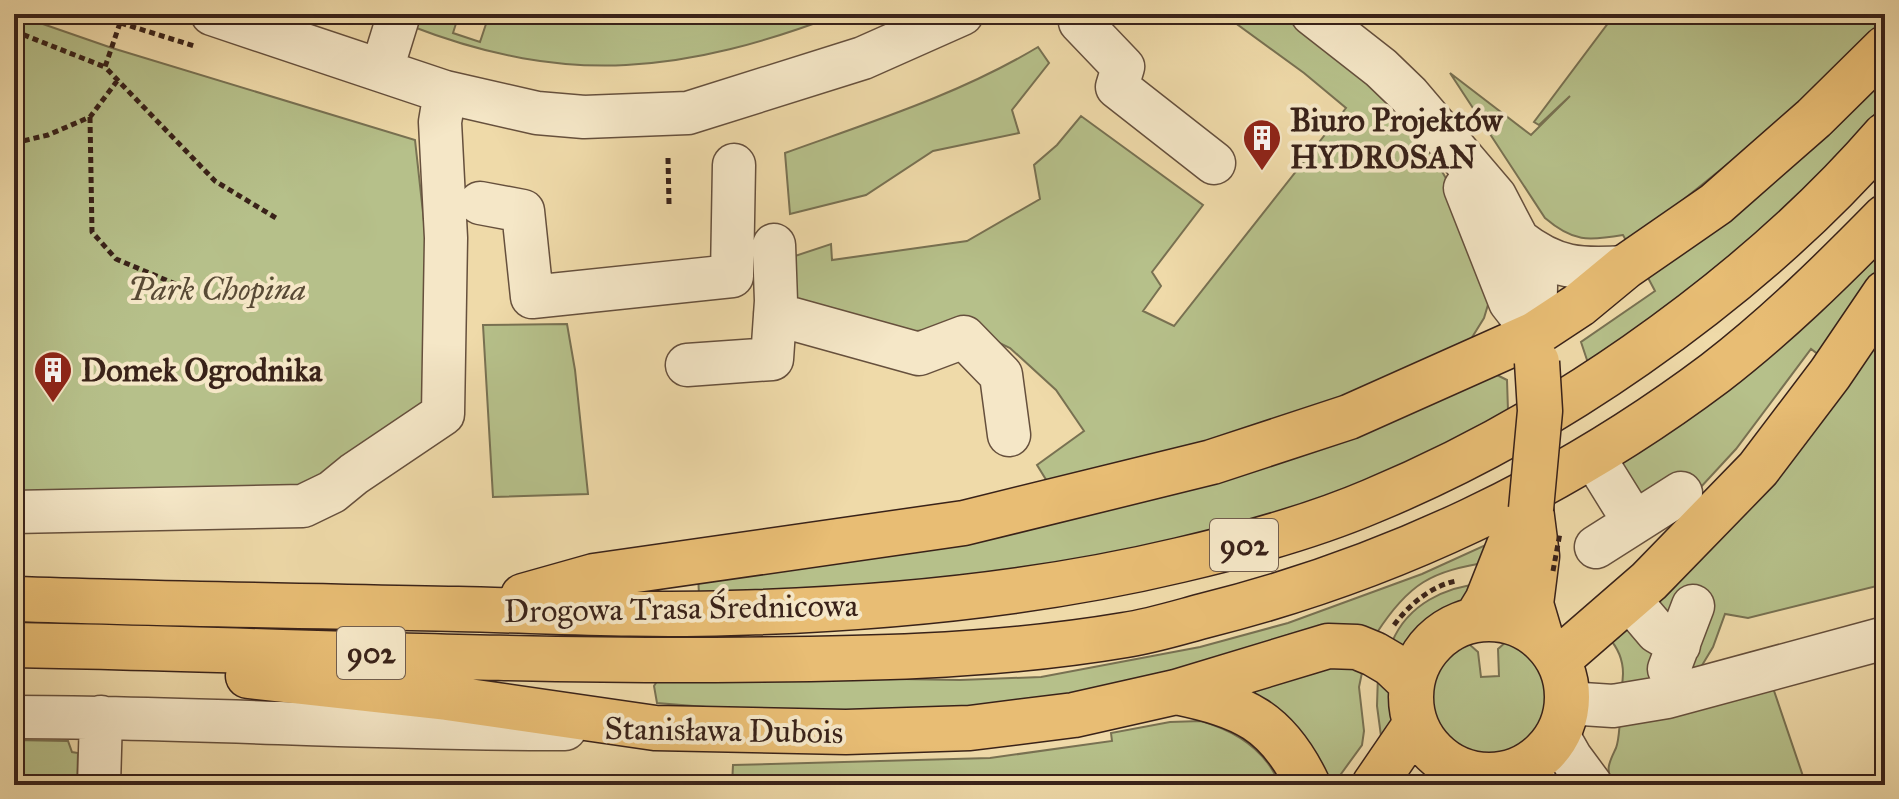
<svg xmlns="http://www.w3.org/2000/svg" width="1899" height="799" viewBox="0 0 1899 799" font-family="'IM FELL Great Primer',serif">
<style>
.green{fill:#b6c08a;stroke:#787152;stroke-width:2}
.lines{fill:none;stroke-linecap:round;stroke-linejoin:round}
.minor-casing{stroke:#66503d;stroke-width:45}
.major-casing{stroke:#392219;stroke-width:47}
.path{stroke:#392219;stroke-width:5;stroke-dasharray:6 4;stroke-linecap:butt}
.minor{stroke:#f5e7c7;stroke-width:42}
.major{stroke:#e8bd74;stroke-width:44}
.major-bridge-casing{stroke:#392219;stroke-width:47;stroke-linecap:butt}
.path-bridge{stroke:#392219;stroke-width:5;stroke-dasharray:6 4;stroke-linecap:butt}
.major-bridge{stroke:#e8bd74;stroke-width:44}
.labels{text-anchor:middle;stroke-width:8;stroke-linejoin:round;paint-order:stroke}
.shield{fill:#f5e7c7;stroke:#715d4d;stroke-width:2}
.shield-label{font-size:30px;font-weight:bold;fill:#392219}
.poi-label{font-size:32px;font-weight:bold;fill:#392219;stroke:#f5e7c7;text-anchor:start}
.park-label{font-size:32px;font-style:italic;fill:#584a35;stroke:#f5e7c7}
.street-label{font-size:32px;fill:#392219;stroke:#f5e7c7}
</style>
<rect width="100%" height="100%" fill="#efdaa9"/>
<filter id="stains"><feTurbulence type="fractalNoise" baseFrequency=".0025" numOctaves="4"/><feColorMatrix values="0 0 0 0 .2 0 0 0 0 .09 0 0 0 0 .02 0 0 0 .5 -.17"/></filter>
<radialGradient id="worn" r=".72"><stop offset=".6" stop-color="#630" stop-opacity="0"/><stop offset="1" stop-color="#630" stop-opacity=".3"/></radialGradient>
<!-- green -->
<path class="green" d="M 14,14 L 112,48 L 415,140 L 426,240 L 433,408 L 315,485 L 14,501 Z
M 419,14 L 459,14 L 453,33 L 480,42 L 487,21 C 502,22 515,22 527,14 L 840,14 C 685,73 568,87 411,26 Z
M 1223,14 L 1285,14 L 1378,87 L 1423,139 L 1468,216 L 1490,298 L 1484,318 L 1471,339 L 1311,415 L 1050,486 L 1037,465 L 1084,431 L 1056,390 L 1010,348 L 965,326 L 906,332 L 795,309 L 792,257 L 831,244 L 832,260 L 967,241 L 1040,199 L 1034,165 L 1057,145 L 1081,116 L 1203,205 L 1152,272 L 1161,286 L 1143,311 L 1174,326 L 1346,108 L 1304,73 Z
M 1615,14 L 1885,14 L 1885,27 L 1734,159 L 1628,244 L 1623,235 C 1588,241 1573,242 1545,218 L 1450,73 L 1531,135 L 1570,96 L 1539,125 L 1534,122 Z
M 1038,47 L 1049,63 L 1012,110 L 1019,133 L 933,151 L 866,195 L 790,214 L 785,153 C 871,122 960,94 1038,47 Z
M 1885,71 L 1885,103 C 1838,155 1790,210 1735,255 C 1688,294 1638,328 1588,363 L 1581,342 L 1655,291 L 1646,274 Z
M 1885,242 L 1885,268 L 1823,358 L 1811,349 L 1736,449 L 1688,501 L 1632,496 L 1621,461 Z
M 1885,320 L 1885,584 L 1748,618 L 1725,614 L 1713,647 L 1701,667 L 1680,673 L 1657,595 Z
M 567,324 L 575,370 L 588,494 L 493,497 L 483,325 Z
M 1493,373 L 1507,380 L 1508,411 L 1422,458 L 1311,503 L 1150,549 L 918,584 L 699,595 L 698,575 Z
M 1490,543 L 1490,562 C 1431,571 1409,583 1376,634 L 1162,682 L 976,709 L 779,713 L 657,703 L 654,686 L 661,675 L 960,680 L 1041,677 L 1200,647 L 1288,623 L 1422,574 Z
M 1484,583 C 1474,603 1450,612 1434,625 C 1423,633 1419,648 1407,654 L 1392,642 C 1408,604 1445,587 1484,583 Z
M 1628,625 L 1679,674 L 1621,689 C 1626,669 1622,652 1608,637 Z
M 1508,640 C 1540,648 1560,687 1548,719 C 1515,799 1395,735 1441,667 C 1449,656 1456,647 1469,644 L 1478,652 L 1481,677 L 1499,676 L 1498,649 Z
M 1364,663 L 1359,687 L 1364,731 L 1362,745 L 1333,785 L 1320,785 L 1240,694 L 1302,668 Z
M 1378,674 L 1399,699 L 1400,719 L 1381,736 L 1377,706 Z
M 1770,679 L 1806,785 L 1615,785 C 1604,770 1609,763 1616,748 C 1619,740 1619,730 1620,721 Z
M 1201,721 C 1236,731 1266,750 1280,785 L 732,785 L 733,765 L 990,758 L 1112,741 L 1111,733 L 1170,722 Z
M 14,740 L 68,741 L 72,752 L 78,753 L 77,785 L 14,785 Z"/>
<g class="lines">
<!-- minor casing -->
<g class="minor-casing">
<path id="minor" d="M 212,14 L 445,92 L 537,113 L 584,117 L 688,113 L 863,58 L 962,14
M 1312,14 L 1381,68 L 1409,95 L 1495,196 L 1518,240 L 1536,286 L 1535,334
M 1080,22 L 1123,67 L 1117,87 L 1214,163
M 382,69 L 399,14
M 1465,188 L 1510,302 L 1535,334
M 480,203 L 523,211 L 532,297 L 732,276 L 734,165
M 1518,240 C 1555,269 1580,270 1625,267
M 775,314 L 919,354 L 964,337 L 1001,375 L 1009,435
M 687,365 L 772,359 L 776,301 L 774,245
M 1593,456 L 1634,522
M 14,512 L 303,506 L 332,492 L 354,474 L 443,414 L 446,238 L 440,122 L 445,92
M 1596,547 L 1681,493
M 1629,599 L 1657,632 L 1679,645
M 1669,669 L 1693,606
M 1567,703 L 1613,706 L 1667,697 L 1885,638
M 14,717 C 198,717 381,730 565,729
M 1558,735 L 1571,758 L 1591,785
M 1516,770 L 1537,785
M 99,785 L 101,717"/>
</g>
<!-- major casing -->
<g class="major-casing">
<path id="major" d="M 1531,509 L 1537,556 L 1531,604 L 1541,638
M 523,596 L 594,576 L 964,523 L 1212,462 L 1349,417 L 1535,334 L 1579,305 L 1625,267 L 1716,204 L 1814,118 L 1885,48
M 14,599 C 162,604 310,606 458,609 C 548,611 639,616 730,613 C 881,609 1033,595 1180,560 C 1245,545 1311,527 1372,501 C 1466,462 1553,413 1636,355 C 1726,292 1813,218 1885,135
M 1476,619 L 1487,601 L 1508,548 L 1531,509
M1411 697a78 78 0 1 1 156 0a78 78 0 1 1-156 0Z
M 14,645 C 248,649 482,661 715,660 C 852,659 989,658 1125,635 C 1151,631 1177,623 1203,616 C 1388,570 1562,488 1715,373 C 1776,326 1831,272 1885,217
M 1558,660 L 1649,581 L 1758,469 L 1830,374 L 1885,293
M 248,676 L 447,698 L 655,728 L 846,732 L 970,728 L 1074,715 L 1176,692 L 1328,646 L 1357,647 L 1374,654 L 1391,664 L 1411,683
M 1176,692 C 1243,706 1277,720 1308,785
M 1374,785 L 1415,725"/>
</g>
<!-- path -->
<path class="path" d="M 92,14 L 194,46
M 120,23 L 105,67 L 215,181 L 276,218
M 14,31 L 105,67
M 90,117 L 92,232 L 116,259 L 192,291
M 14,143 L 48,135 L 90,117 L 117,81
M 668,158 L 669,204
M 1394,625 C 1410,604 1431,586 1456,581"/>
<!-- minor -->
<use href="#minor" class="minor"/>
<!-- major -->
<use href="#major" class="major"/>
<!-- major-bridge casing -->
<g class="major-bridge-casing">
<path id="major-bridge" d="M 1531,509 L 1540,411 L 1537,362"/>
</g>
<!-- path-bridge -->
<path class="path-bridge" d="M 1553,571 L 1560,533"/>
<!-- major-bridge -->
<use href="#major-bridge" class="major-bridge"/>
</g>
<!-- icons -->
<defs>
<g id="building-pin" transform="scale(2)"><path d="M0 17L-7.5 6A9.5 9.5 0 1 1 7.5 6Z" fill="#8f2418" stroke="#f5e7c7"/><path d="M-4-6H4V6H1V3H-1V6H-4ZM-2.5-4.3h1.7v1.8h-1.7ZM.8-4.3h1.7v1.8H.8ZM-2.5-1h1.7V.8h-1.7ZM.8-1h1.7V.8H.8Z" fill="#fff"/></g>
</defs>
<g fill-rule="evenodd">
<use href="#building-pin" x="1262" y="138"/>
<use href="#building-pin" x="53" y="370"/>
</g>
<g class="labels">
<!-- shield labels -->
<g class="shield">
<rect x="1210" y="519" width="68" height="52" rx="6"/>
<rect x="337" y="627" width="68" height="52" rx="6"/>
</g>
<g class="shield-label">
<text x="1244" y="555">902</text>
<text x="371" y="663">902</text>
</g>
<!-- poi labels -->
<g class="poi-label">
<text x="1290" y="131">Biuro Projektów<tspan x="1290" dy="37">HYDROSAN</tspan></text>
<text x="81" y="381">Domek Ogrodnika</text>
</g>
<!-- park labels -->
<g class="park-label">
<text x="217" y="300">Park Chopina</text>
</g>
<!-- street labels -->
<g class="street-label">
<text transform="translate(681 608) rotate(-1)" y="11">Drogowa Trasa Średnicowa</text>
<text transform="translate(724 730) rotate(1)" y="11">Stanisława Dubois</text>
</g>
</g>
<!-- margin -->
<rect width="1899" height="799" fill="none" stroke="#efdaa9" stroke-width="48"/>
<rect x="16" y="16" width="1867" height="767" fill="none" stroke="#392219" stroke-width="4"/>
<rect x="24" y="24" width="1851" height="751" fill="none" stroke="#392219" stroke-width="2"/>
<rect width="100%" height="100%" filter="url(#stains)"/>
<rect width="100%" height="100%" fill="url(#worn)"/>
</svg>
